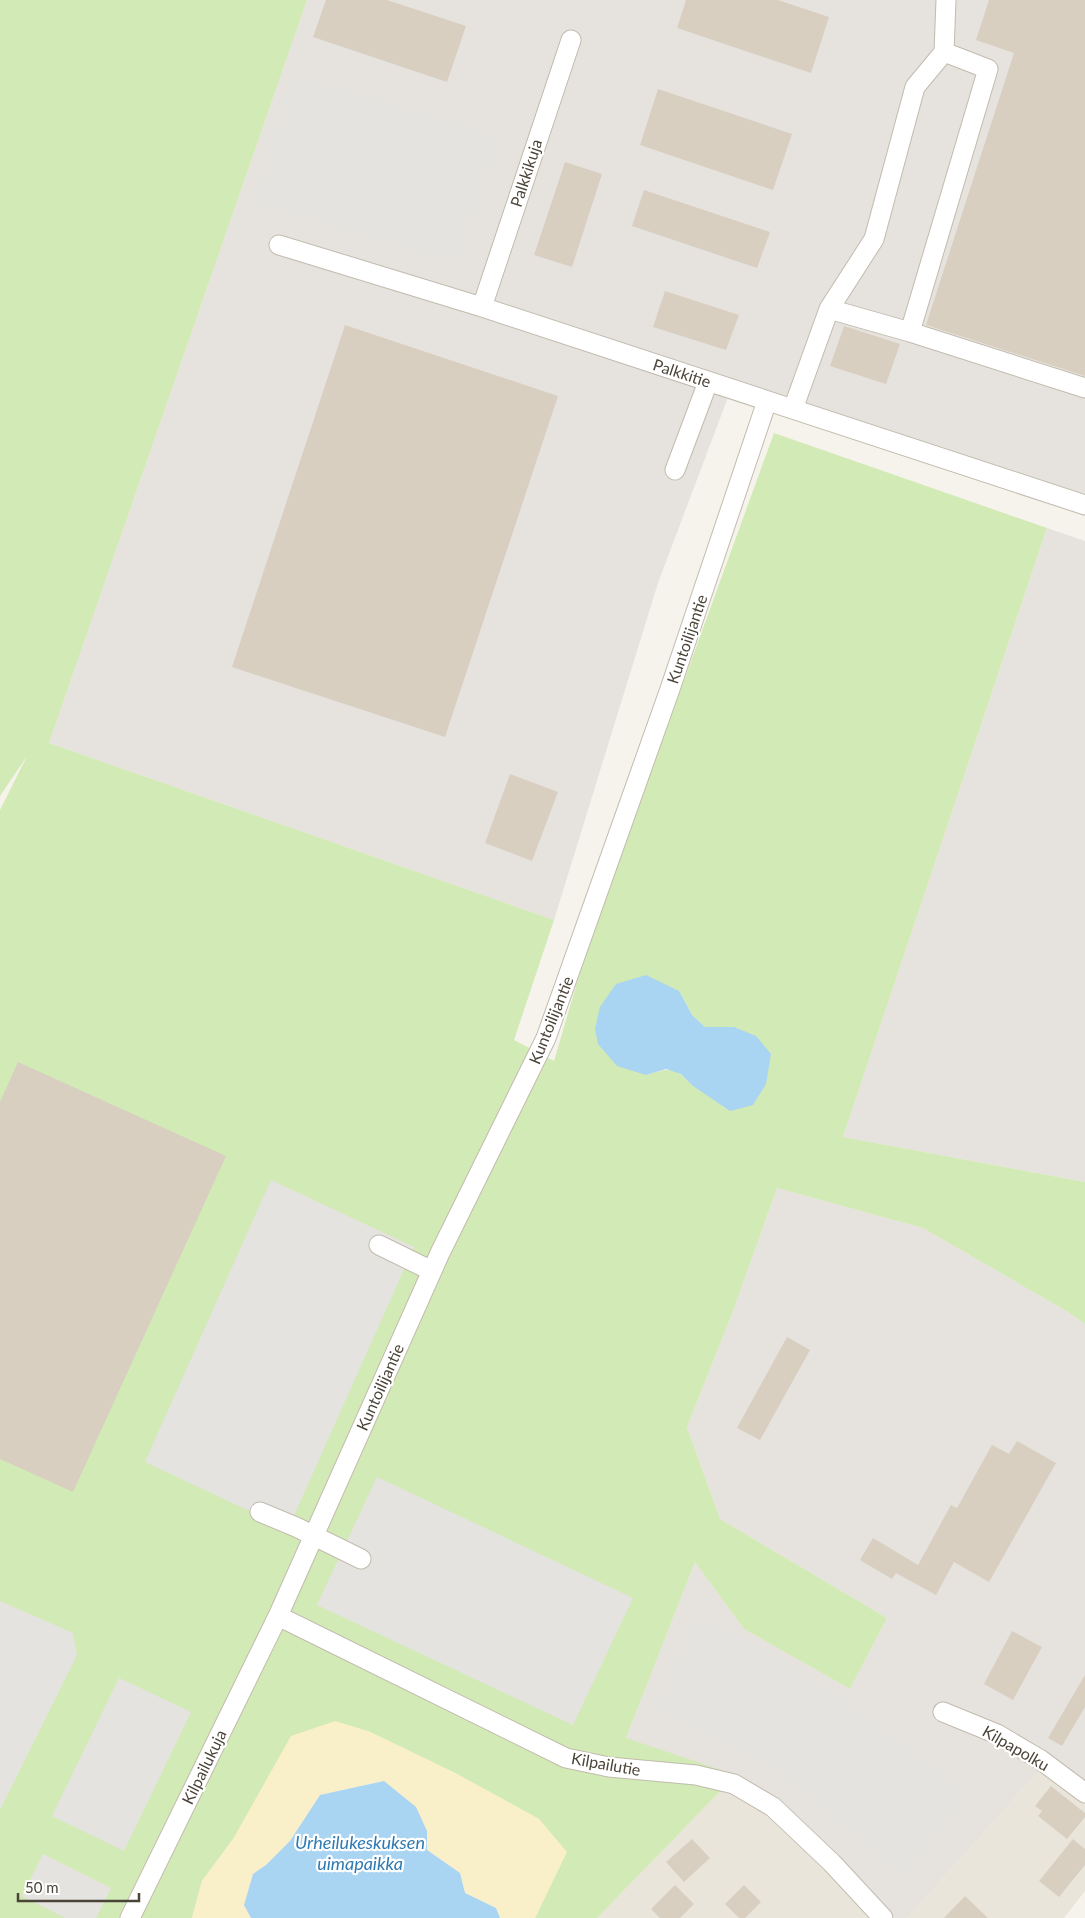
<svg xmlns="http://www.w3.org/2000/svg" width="1085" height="1918" viewBox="0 0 1085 1918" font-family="Lato,sans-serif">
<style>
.residential{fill:#eae5da}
.industrial{fill:#e6e2dd}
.green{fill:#d2eab5;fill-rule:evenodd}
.sand{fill:#f9efc9}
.parking{fill:#e5e3e0}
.water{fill:#a9d4f2}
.building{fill:#d8cfc1}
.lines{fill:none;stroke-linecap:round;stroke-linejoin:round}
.minor-casing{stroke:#c2bbae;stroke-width:21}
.minor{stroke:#fff;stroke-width:19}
.labels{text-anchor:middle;stroke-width:4.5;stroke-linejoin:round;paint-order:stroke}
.street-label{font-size:16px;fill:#4b4439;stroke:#fff}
.water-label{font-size:18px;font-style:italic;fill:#2e7ab2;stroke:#fff}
</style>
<rect width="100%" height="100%" fill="#f6f3ec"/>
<!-- residential -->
<path class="residential" d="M 1040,1770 L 1085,1804 L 1085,1891 L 1064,1918 L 907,1918 Z
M 736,1775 L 889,1918 L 597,1918 Z"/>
<!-- industrial -->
<path class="industrial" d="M 307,0 L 1085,0 L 1085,494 L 733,384 L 658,583 L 554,920 L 49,743 Z
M 1047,528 L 1085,541 L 1085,1182 L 843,1137 Z
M 777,1188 L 923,1228 L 1068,1312 L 1085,1324 L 1085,1804 L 1040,1770 L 907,1918 L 889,1918 L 790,1817 L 626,1738 L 695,1562 L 744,1629 L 850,1689 L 887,1618 L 720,1519 L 687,1427 L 732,1314 Z"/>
<!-- green -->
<path class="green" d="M 0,0 L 307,0 L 49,743 L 554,920 L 514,1040 L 554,1061 L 589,942 L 774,433 L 1047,528 L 843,1137 L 1085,1182 L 1085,1324 L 1068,1312 L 923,1228 L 777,1188 L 732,1314 L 687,1427 L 720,1519 L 887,1618 L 850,1689 L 744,1629 L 695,1562 L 626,1738 L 736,1775 L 597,1918 L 535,1918 L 566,1852 L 539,1819 L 455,1773 L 368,1731 L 233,1839 L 202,1881 L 192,1918 L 0,1918 L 0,810 L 27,756 L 0,796 ZM 679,991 L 692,1015 L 705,1027 L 734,1027 L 693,1086 C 675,1066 670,1068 646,1075 Z"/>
<!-- sand -->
<path class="sand" d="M 335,1721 L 368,1731 L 455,1773 L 539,1819 L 567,1852 L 535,1918 L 500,1918 L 496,1908 L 465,1893 L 460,1873 L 427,1850 C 426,1811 412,1804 383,1781 L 320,1795 L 290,1841 L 266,1865 L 253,1874 L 244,1905 L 251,1918 L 192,1918 L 202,1881 L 233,1839 L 291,1736 Z"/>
<!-- parking -->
<path class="parking" d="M 293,72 L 501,136 L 458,265 L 252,203 Z
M 271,1180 L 414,1247 L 288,1529 L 145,1462 Z
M 377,1477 L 633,1598 L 573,1725 L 317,1605 Z
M 0,1601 L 73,1633 L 77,1655 L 0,1810 Z
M 697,1611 L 786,1661 L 863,1711 L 971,1793 L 902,1878 L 769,1765 L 653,1710 Z
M 119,1678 L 191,1712 L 124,1851 L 52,1816 Z
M 43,1854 L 111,1888 L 96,1918 L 65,1918 L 22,1896 Z"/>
<!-- water -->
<path class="water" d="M 646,975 L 679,991 L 692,1015 L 705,1027 L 734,1027 L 756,1036 L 771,1054 L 766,1084 L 753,1105 L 730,1111 L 693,1086 L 681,1074 L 666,1069 L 646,1075 L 617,1066 L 598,1044 L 595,1029 L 600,1007 L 616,984 Z
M 384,1781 L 416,1807 L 427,1831 L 427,1850 L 460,1873 L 465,1893 L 496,1908 L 500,1918 L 251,1918 L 244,1905 L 253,1874 L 266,1865 L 290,1841 L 320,1795 Z"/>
<!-- building -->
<path class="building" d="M 326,0 L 387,0 L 466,26 L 447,82 L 313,37 Z
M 686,0 L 778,0 L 829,17 L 811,73 L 677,28 Z
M 989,0 L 1085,0 L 1085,376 L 926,325 L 1014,53 L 976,40 Z
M 658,89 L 792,134 L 773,190 L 640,145 Z
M 565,162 L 602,174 L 572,267 L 534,255 Z
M 644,190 L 770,232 L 757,268 L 632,226 Z
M 665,291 L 739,315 L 726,350 L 653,327 Z
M 345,325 L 558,396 L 445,737 L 232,667 Z
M 844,326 L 900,344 L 886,384 L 830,366 Z
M 510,774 L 558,792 L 532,861 L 485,843 Z
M 18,1062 L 226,1156 L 73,1492 L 0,1459 L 0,1102 Z
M 787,1337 L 810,1350 L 760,1440 L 737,1428 Z
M 1017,1441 L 1056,1463 L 989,1582 L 954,1562 L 936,1595 L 896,1573 L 892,1579 L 860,1560 L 873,1538 L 918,1565 L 951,1505 L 957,1508 L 992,1445 L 1009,1454 Z
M 1012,1631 L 1042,1647 L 1013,1700 L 984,1684 Z
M 1085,1675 L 1085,1707 L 1062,1746 L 1048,1738 Z
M 1051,1786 L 1085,1813 L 1085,1817 L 1067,1839 L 1038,1816 L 1042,1811 L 1035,1806 Z
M 692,1839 L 710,1858 L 684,1882 L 666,1862 Z
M 1073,1839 L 1085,1849 L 1085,1865 L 1059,1897 L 1039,1881 Z
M 675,1885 L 694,1904 L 680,1918 L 660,1918 L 651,1909 Z
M 744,1885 L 761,1902 L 745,1918 L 739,1918 L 725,1904 Z
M 965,1896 L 988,1918 L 944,1918 Z"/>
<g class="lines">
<!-- minor casing -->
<g class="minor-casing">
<path id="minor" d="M 279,245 L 482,307 L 1085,505
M 482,307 L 571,40
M 829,309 L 874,239 L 915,87 L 944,52
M 910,332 L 1085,388
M 793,409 L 829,309 L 910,332 L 988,69 L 944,52 L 946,0
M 675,470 L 708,382
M 379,1245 L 432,1271
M 260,1512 L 296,1527 L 361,1559
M 278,1616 L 566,1758 L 609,1767 L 696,1775 L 734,1784 L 773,1807 L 832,1863 L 883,1918
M 943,1712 L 997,1734 L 1041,1760 L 1085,1793
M 130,1918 L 278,1616 L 440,1253 L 546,1038 L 670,689 L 767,401"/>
</g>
<!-- minor -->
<use href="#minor" class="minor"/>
</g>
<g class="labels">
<!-- street labels -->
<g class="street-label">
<text transform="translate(526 173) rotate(-72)" y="6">Palkkikuja</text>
<text transform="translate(682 373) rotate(18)" y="6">Palkkitie</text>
<text transform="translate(687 639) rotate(-71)" y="6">Kuntoilijantie</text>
<text transform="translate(551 1020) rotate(-68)" y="6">Kuntoilijantie</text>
<text transform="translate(380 1387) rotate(-66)" y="6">Kuntoilijantie</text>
<text transform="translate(1016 1748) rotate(30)" y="6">Kilpapolku</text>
<text transform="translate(606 1764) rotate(10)" y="6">Kilpailutie</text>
<text transform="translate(204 1767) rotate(-64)" y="6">Kilpailukuja</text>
</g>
<!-- water labels -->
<g class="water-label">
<text x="360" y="1849">Urheilukeskuksen<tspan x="360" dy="21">uimapaikka</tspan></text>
</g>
</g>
<!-- scale -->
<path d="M18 1893v8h121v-8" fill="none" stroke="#4b4439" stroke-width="2.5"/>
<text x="25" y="1893" font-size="15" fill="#4b4439" stroke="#ffffff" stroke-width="4" paint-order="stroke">50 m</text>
</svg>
